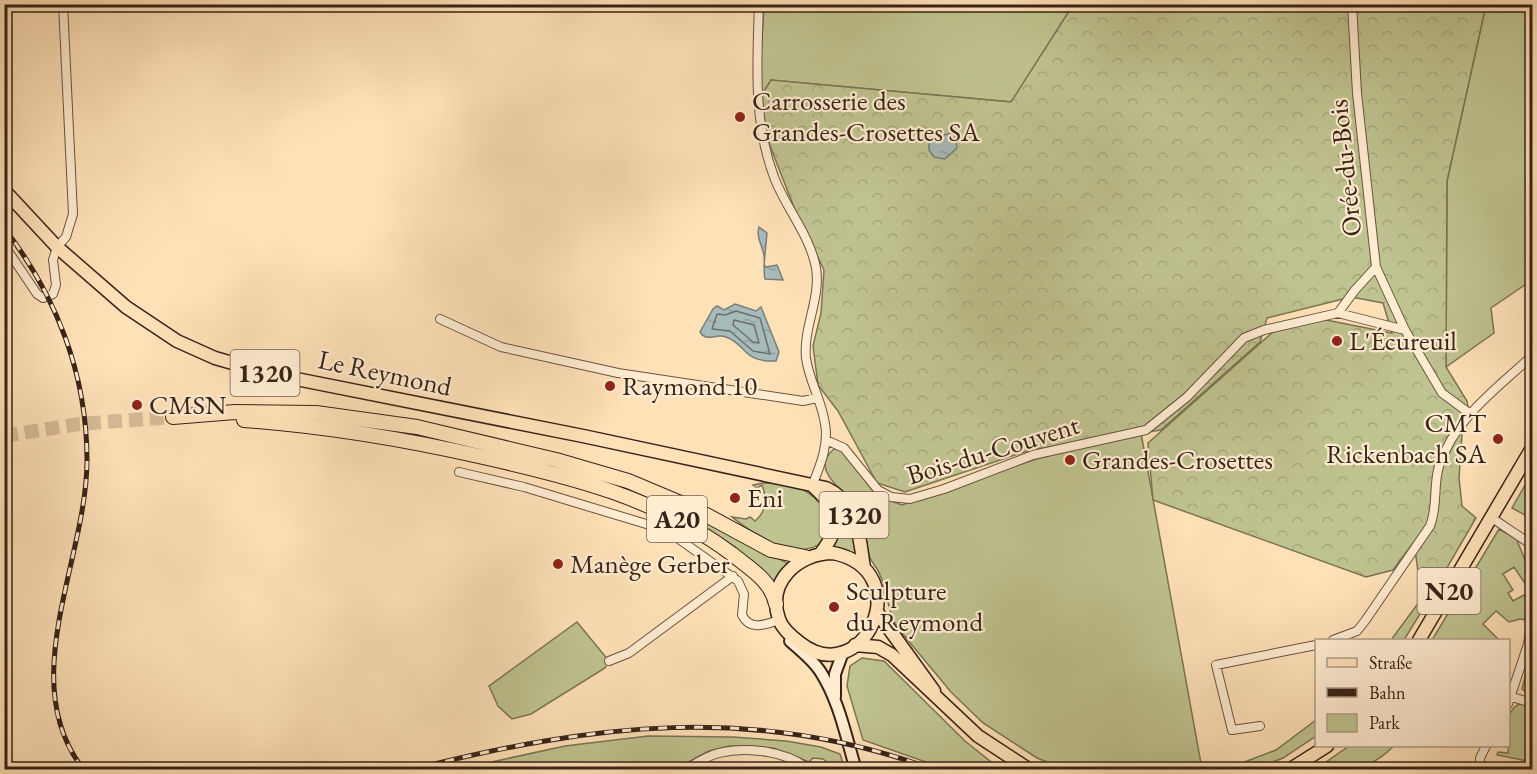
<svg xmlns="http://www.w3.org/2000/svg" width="1537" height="774" viewBox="0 0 1537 774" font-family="'EB Garamond',serif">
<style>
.green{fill:#bfc390;stroke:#7c7354;stroke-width:1.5}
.forest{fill:url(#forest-crowns);stroke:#7c7354;stroke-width:1.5}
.water{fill:url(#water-ripples);stroke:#7a7e79;stroke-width:1.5}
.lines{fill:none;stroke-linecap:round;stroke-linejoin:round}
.shore{stroke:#6f6f69;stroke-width:1.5}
.highway-tunnel{stroke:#d7bb98;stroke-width:14;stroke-dasharray:14 7;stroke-linecap:butt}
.street-casing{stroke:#6a5240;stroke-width:10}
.secondary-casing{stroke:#382318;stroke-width:14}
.primary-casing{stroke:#382318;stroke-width:15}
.highway-casing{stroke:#382318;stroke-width:16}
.street{stroke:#ffecd1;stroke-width:8}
.secondary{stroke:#ffecd1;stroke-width:10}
.primary{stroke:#ffe1b8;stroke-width:12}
.highway{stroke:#ffe1b8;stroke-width:14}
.rail-casing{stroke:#382318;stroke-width:5}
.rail{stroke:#ffecd1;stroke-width:3;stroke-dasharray:9;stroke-linecap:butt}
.poi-dot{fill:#8f2418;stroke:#ffecd1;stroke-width:2}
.labels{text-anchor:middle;stroke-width:4.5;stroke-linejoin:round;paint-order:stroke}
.shield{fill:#ffecd1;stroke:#745f50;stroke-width:1.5}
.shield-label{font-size:26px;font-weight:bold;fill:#382318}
.poi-label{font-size:27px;fill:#382318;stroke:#ffecd1;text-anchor:start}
.street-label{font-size:27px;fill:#382318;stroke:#ffecd1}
</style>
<defs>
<pattern id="forest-crowns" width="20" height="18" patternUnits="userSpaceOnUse" patternTransform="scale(1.5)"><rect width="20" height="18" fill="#bfc390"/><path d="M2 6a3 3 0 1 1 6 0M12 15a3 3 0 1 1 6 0" fill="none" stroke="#a5a77b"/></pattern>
<pattern id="water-ripples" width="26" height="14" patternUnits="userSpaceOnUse" patternTransform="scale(1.5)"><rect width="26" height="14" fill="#a6bbba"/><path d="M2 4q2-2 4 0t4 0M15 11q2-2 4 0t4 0" fill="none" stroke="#90a09f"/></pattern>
</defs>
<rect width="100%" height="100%" fill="#ffe1b8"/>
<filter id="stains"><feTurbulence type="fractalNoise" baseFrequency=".00333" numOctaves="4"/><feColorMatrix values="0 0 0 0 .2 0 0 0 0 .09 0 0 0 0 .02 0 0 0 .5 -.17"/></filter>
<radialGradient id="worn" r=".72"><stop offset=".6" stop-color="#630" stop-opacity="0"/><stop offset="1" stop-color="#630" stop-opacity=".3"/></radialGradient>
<!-- green -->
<path class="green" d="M 764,5 L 1073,5 L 1012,102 L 771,80 L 761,96 L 760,73 Z
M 1486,5 L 1532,8 L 1532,280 L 1491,308 L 1494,333 L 1446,367 L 1447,181 Z
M 1141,433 L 1202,769 L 1065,769 L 1037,758 L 983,723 L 951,692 L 897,627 C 887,611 888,592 880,575 C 877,566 869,561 868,551 C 865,536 867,524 859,511 C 849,493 807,471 834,449 L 842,450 L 877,496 L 902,505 L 1036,459 Z
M 1532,473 L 1532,501 L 1528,505 L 1532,510 L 1532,519 L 1512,508 Z
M 763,483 C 800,484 809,488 832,517 L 825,541 C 793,564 758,537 732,517 L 746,519 L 750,517 L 755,521 C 767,511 767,499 762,485 L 757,488 L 753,485 Z
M 625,486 L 680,508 L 789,564 L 776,583 C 732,543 679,512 624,489 Z
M 826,492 L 848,511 L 857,556 L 830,548 C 847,527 836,513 826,492 Z
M 1499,529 L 1516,538 L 1528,567 L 1529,577 L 1524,582 L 1514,567 L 1503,574 L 1513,590 L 1508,593 L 1513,601 L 1524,595 L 1528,600 L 1525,620 L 1520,619 L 1509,622 L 1496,611 L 1483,624 L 1499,640 L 1432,640 Z
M 1422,598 L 1423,609 L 1404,640 L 1391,640 Z
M 577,622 L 609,661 L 605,668 L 531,714 L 512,719 L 498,706 L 489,686 Z
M 1532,651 L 1532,696 L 1522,689 Z
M 862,658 L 884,661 L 965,741 L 1000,769 L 946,769 L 863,740 L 847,686 L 850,666 Z
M 1522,703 L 1532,706 L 1532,762 L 1497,755 L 1498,752 L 1508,753 C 1510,737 1501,709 1522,703 Z
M 1316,720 L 1316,736 L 1283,758 L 1255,769 L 1226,769 L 1276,750 Z
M 648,736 L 733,737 L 786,741 L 821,747 L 840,754 L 845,769 L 836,769 L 823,759 L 813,758 L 809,762 L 773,748 L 730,746 L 709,751 L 676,769 L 459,769 L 565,746 Z
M 1349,746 L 1394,746 C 1367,772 1352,770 1316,769 Z"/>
<!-- forest -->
<path class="forest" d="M 1073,5 L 1486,5 L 1447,181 L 1446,367 L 1467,401 L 1469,413 L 1462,434 L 1459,478 L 1462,506 L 1476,518 L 1423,609 L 1414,542 L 1393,570 L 1366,577 L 1153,500 L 1148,443 L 1275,330 L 1326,320 L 1392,333 L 1383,303 L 1351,297 L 1267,318 L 1260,342 L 1161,430 L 1030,450 L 905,492 L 877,483 L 838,411 L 818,385 L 813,346 L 821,313 L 824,270 L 795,210 L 767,138 L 761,96 L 771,80 L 1011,102 Z"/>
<!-- water -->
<path class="water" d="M 951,133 L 955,134 L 957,148 L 945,159 L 934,157 L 929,150 L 929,143 L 937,137 Z
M 759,227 L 767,233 L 764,265 L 766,267 L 777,265 L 783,280 L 765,279 C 763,271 765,263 764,255 C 762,245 756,237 759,227 Z
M 735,304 L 756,311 L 761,307 L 779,352 L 776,361 C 741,362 748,345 726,337 C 716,333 707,343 700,332 L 713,309 L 717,306 L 724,310 Z"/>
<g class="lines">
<!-- shore -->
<path class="shore" d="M 736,311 L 760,318 L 770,354 L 753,351 L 730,331 L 712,329 L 717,314 L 725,315 Z
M 734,320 L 754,325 L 759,343 L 753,342 L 733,325 Z"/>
<!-- highway-tunnel -->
<path class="highway-tunnel" d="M 4,436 L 79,424 L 173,417"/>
<!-- street casing -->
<g class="street-casing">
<path id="street" d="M 759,4 C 757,63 753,121 774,177 C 785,207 810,235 816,268 C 821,299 803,327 806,358 C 809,381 822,401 825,424 C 829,445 820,466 812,486
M 1352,4 L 1357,93 L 1376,267 L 1405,330 L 1442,393 L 1469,413
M 4,245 L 37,294 L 43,298 L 53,294 L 56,285 L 53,260 L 57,247 L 66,237 L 73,214 L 63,4
M 1338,313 L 1355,290 L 1376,267
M 440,319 L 501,347 L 618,373 L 803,401 L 817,398
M 826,440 L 844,448 L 878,490 L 891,497 L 910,499 L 944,489 L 1033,455 L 1146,430 L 1187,397 L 1244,338 L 1264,330 L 1338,313 L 1405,330
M 459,472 L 524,487 L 666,530 L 738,581 L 744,594 L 742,615 C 750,631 764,625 779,620
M 1492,518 L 1532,545
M 1333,640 L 1357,631 L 1365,621 L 1430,526 C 1438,506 1433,486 1439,466 C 1455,418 1497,388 1532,356
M 609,661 L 629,653 L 733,576
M 1512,697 L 1532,703
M 1508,704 L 1528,644 L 1532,615
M 1260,726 L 1232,730 L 1216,665 L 1316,645
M 685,770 C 696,763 707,756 719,753 C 747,746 787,751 810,770
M 1393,770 L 1406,770
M 1480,770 L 1480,758 L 1486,746"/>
</g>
<!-- secondary casing -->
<g class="secondary-casing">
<path id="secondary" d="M 790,641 C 801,651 812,659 820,671 C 839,700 846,737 856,770
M 835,697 L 835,674 L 843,652"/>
</g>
<!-- primary casing -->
<g class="primary-casing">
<path id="primary" d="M 4,190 L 57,247 L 126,307 L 177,341 L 215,358 L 271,374 L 583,436 L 826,488 C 859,504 859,536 864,568
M 813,486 C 839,510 843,524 821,553
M 833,553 C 920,571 863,692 800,643 C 792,637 782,629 779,619 C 766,582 798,553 833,553 Z
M 877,612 L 934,691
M 1419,640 L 1532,448
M 855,645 L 878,647 L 892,655 L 978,736 L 1030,770
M 1289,770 L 1327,746"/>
</g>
<!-- highway casing -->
<g class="highway-casing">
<path id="highway" d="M 173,417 L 235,412 L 316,413 L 417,427 L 556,460 L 628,481 L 697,510 L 771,550 L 805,557
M 244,420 C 325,426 404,439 483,457 C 573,477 657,498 732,554 C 749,568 771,580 776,604"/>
</g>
<!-- street -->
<use href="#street" class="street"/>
<!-- secondary -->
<use href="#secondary" class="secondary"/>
<!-- primary -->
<use href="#primary" class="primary"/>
<!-- highway -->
<use href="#highway" class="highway"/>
<!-- rail casing -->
<g class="rail-casing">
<path id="rail" d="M 4,228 C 56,295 87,374 87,460 C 87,560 14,682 84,770
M 410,770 C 592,724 754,703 935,770"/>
</g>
<!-- rail -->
<use href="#rail" class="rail"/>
</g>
<!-- markers -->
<g class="poi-dot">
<circle cx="740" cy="117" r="6"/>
<circle cx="1337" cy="341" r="6"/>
<circle cx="610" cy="386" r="6"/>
<circle cx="137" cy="405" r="6"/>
<circle cx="1498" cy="439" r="6"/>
<circle cx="1070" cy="460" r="6"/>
<circle cx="735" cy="498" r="6"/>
<circle cx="558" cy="564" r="6"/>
<circle cx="834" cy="607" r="6"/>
</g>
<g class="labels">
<!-- shield labels -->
<g class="shield">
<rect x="230.5" y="350" width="69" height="46" rx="4.5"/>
<rect x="819.5" y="492" width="69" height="46" rx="4.5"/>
<rect x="647" y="496" width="60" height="46" rx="4.5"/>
<rect x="1417.5" y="568" width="63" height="46" rx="4.5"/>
</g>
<g class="shield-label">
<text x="265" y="382">1320</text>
<text x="854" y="524">1320</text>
<text x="677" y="528">A20</text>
<text x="1449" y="600">N20</text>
</g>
<!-- poi labels -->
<g class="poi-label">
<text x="752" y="110">Carrosserie des<tspan x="752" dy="31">Grandes-Crosettes SA</tspan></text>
<text x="1349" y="350">L'Écureuil</text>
<text x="622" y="395">Raymond 10</text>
<text x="149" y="414">CMSN</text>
<text x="1486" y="432" text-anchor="end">CMT<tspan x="1486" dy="31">Rickenbach SA</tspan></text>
<text x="1082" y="469">Grandes-Crosettes</text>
<text x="747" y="507">Eni</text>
<text x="570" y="573">Manège Gerber</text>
<text x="846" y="600">Sculpture<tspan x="846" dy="31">du Reymond</tspan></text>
</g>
<!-- street labels -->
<g class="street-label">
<text transform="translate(1345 168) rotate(-96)" y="9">Orée-du-Bois</text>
<text transform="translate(385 373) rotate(12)" y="9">Le Reymond</text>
<text transform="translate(993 450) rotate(-17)" y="9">Bois-du-Couvent</text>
</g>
</g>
<!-- margin -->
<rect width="1537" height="774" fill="none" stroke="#ffe1b8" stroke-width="24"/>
<rect x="6" y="6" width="1525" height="762" fill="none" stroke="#382318" stroke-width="3"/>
<rect x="12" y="12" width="1513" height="750" fill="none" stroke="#382318" stroke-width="1.5"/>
<!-- legend -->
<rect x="1315" y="639" width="195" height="108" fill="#ffecd1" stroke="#af9c87" stroke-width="1.5"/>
<rect x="1327" y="658" width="30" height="9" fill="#ffe1b8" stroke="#af9c87" stroke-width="1.5"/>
<text x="1369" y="669" font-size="18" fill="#382318">Straße</text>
<rect x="1327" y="688" width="30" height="9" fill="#382318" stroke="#af9c87" stroke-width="1.5"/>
<text x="1369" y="699" font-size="18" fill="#382318">Bahn</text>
<rect x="1327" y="714" width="30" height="18" fill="#bfc390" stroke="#af9c87" stroke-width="1.5"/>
<text x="1369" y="729" font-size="18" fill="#382318">Park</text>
<rect width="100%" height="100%" filter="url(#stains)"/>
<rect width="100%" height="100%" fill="url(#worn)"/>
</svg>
